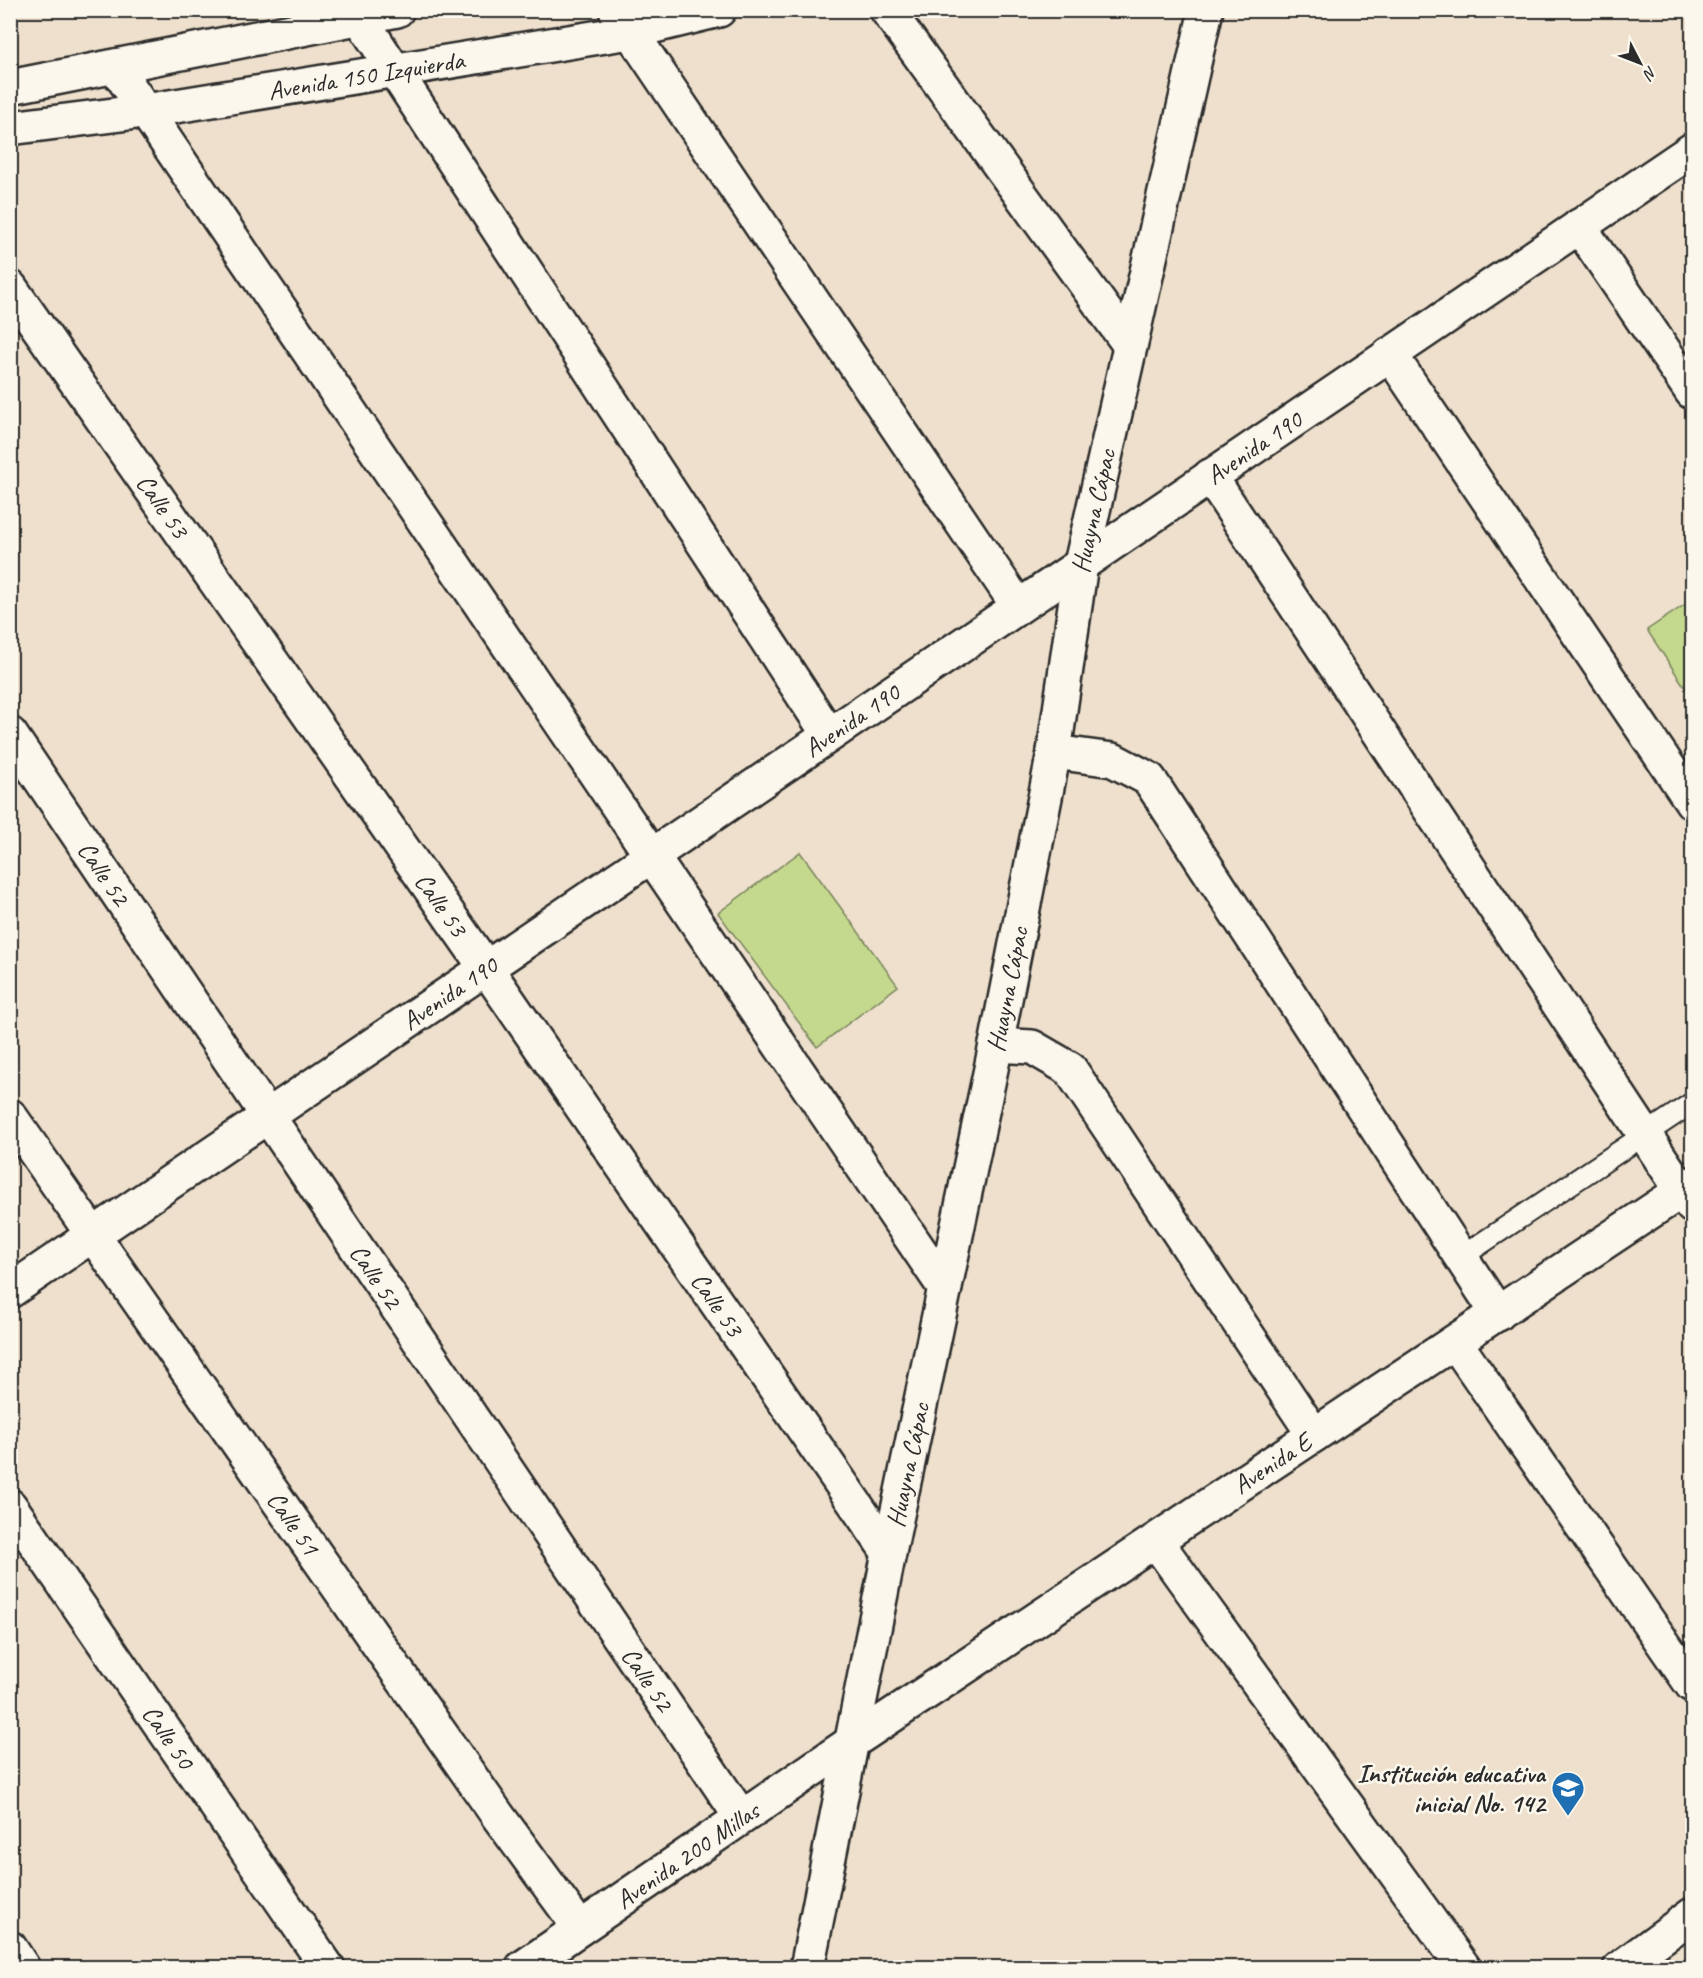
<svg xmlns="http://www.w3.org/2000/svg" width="1703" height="1978" viewBox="0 0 1703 1978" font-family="Caveat,sans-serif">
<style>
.green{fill:#c5d98e;stroke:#78825c;stroke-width:1.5}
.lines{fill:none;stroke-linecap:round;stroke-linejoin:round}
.lane-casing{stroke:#2b2b2b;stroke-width:24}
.street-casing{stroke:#2b2b2b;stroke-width:38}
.secondary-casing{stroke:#2b2b2b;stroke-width:38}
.lane{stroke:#fbf7ec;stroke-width:20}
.street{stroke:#fbf7ec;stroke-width:33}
.secondary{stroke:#fbf7ec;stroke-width:33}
.labels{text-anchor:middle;stroke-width:5;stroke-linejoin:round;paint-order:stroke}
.street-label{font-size:26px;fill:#2b2b2b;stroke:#fbf7ec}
.poi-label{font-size:26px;font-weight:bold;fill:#2b2b2b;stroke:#fbf7ec;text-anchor:end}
</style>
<rect width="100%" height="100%" fill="#eee0cc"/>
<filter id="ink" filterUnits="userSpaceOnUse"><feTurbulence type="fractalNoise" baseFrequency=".0167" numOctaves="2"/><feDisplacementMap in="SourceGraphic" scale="12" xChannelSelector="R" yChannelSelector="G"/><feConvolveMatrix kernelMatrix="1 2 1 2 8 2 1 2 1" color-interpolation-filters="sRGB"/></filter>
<g filter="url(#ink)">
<!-- green -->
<path class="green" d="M 1692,600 L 1692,698 L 1647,630 Z
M 800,852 L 898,986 L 817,1047 L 718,913 Z"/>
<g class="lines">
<!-- lane casing -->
<g class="lane-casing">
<path id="lane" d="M 1461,1257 L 1692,1103"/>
</g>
<!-- street casing -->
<g class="street-casing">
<g id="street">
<path d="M 355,10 L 829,735"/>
<path d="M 616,10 L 1018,606"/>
<path d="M 887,10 L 1129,344"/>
<path d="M 115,66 L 945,1288"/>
<path id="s1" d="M 10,128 L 145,111 L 630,32 L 719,10"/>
<path d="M 1579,226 L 1692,392"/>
<path id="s2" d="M 10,287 L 486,968 L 889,1553"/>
<path d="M 1390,354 L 1692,802"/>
<path d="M 1210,476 L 1692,1206"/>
<path id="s3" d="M 10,734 L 741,1817"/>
<path d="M 1054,752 L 1113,760 L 1149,779 L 1498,1314"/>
<path d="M 996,1045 L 1032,1047 L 1070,1069 L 1314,1435"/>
<path id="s4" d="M 10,1116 L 498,1816 L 580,1928"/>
<path d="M 1455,1342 L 1692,1685"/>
<path id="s5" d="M 10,1506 L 328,1968"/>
<path d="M 1156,1541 L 1464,1968"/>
<path d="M 10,1948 L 23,1968"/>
<path d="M 1620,1968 L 1692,1915"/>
</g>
</g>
<!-- secondary casing -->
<g class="secondary-casing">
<g id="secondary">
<path d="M 10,87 L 397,10"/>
<path id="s6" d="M 10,1291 L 1692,150"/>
<path id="s7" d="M 522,1968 L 852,1742 L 1692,1184"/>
<path id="s8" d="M 807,1968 L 889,1553 L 996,1045 L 1054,752 L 1081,564 L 1206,10"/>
</g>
</g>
<!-- lane -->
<use href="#lane" class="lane"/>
<!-- street -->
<use href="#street" class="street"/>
<!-- secondary -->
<use href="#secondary" class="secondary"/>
</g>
</g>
<!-- icons -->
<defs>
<g id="school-pin" transform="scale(1.725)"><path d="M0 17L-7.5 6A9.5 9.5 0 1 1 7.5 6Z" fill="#1f6fb2" stroke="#fbf7ec"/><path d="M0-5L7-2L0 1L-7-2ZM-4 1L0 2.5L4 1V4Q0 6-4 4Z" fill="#fff"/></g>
</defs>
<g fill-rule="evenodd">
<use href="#school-pin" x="1568" y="1788"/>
</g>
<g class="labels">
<!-- street labels -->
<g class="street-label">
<text dy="9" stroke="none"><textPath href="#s1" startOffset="360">Avenida 150 Izquierda</textPath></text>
<text dy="9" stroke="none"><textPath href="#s6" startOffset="1503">Avenida 190</textPath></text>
<text dy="9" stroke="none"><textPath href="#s2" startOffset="267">Calle 53</textPath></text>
<text dy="9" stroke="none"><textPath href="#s8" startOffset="1485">Huayna Cápac</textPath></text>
<text dy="9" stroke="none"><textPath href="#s6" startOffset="1017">Avenida 190</textPath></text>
<text dy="9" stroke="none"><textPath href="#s3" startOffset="168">Calle 52</textPath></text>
<text dy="9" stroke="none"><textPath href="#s2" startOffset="753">Calle 53</textPath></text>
<text dy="9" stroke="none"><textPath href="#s8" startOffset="999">Huayna Cápac</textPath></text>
<text dy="9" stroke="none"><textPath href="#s6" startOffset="531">Avenida 190</textPath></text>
<text dy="9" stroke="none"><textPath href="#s3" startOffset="654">Calle 52</textPath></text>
<text dy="9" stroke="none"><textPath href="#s2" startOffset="1239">Calle 53</textPath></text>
<text dy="9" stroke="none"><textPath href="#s7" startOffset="904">Avenida E</textPath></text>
<text dy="9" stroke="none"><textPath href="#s8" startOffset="513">Huayna Cápac</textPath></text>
<text dy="9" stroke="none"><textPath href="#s4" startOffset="496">Calle 51</textPath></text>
<text dy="9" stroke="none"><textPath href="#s3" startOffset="1140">Calle 52</textPath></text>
<text dy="9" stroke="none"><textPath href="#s5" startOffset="280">Calle 50</textPath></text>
<text dy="9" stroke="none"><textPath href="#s7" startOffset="200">Avenida 200 Millas</textPath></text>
</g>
<!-- poi labels -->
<g class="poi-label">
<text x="1545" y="1782">Institución educativa<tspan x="1545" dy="30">inicial No. 142</tspan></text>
</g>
</g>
<!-- margin -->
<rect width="1703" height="1978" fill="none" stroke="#fbf7ec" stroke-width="36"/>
<rect x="18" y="18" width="1667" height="1942" fill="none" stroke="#2b2b2b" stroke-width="2" filter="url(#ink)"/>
<!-- north arrow -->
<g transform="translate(1640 63) rotate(132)" stroke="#fbf7ec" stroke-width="4.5" paint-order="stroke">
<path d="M0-4.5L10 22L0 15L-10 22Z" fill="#2b2b2b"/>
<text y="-9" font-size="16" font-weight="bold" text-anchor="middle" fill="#2b2b2b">N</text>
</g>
</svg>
